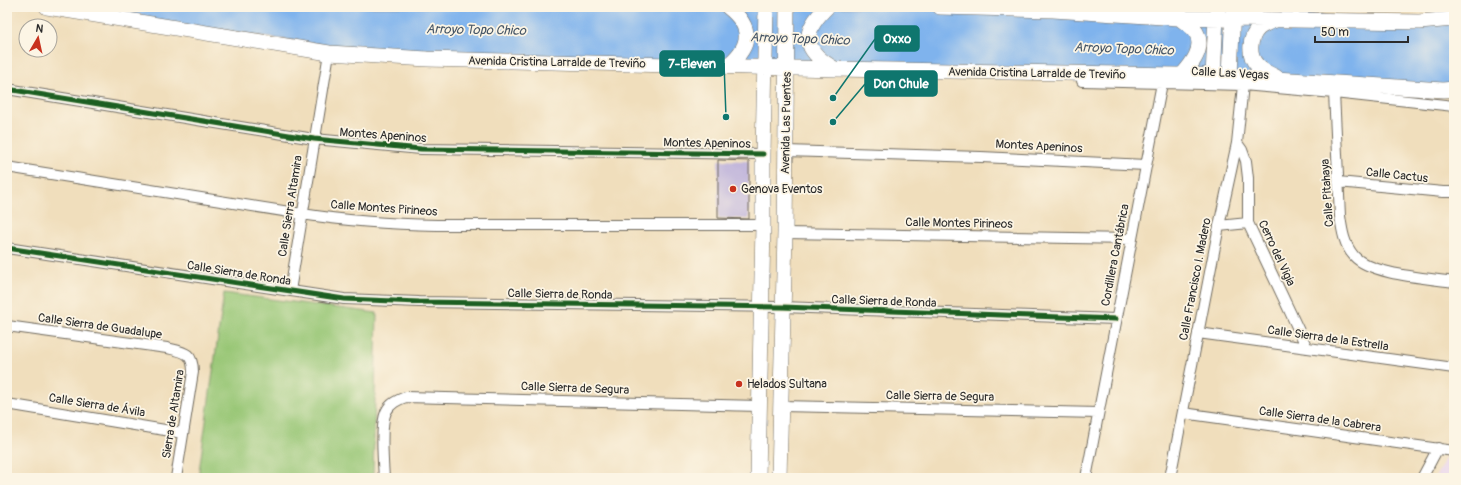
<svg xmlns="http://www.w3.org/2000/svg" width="1461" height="485" viewBox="0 0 1461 485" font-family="Pangolin,sans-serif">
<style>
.built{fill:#e7d2ef}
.green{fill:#97c675;stroke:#617850}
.water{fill:#7fb3ed;stroke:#556f8c}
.building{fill:#b5a9d9}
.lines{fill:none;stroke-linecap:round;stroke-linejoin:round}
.street-casing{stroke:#706a5e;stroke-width:12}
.secondary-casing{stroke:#706a5e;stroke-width:16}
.street{stroke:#fff;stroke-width:10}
.secondary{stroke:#fff;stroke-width:15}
.cycleway-casing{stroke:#fcf5e5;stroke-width:8}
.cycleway{stroke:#1b5e20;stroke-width:5}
.poi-dot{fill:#c8321e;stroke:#fcf5e5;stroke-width:1.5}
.labels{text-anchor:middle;stroke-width:3.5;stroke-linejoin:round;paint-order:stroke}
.street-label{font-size:12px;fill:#2b2b2b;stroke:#fcf5e5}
.poi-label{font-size:12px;fill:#2b2b2b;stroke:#fcf5e5;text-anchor:start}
.water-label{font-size:13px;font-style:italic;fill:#445465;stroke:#fcf5e5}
.leader{fill:none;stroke:#0f766e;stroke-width:1.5}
.callout-dot{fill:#0f766e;stroke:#fcf5e5;stroke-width:1.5}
.callout{fill:#0f766e;stroke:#0f766e;stroke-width:1.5}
.callout-label{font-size:13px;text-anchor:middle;font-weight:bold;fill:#fff}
</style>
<rect width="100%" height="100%" fill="#fcf5e5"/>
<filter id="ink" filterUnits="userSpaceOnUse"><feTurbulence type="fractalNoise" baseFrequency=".025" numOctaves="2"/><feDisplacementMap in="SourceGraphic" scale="8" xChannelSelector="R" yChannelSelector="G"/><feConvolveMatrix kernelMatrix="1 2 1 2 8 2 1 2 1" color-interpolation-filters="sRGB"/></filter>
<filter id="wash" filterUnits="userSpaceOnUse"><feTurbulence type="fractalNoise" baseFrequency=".012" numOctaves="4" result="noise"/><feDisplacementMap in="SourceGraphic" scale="16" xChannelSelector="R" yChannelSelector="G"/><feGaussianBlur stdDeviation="0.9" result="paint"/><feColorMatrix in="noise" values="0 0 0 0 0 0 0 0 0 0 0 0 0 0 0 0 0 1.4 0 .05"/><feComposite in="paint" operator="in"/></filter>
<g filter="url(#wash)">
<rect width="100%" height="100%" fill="#f0debc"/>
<!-- built -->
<path class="built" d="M 1446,457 L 1454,459 L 1454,478 L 1435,478 Z"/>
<!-- green -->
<path class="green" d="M 224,293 L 377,313 L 373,478 L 198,478 Z"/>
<!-- water -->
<path class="water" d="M 47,7 L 940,7 L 1454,19 L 1454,89 L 427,59 Z"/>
<g id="blocks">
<!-- building -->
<path class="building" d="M 718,160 L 749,161 L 749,219 L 718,218 Z"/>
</g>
</g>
<g filter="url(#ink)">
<use href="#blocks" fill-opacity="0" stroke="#706a5e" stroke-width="1"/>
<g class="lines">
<!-- street casing -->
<g class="street-casing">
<path id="street" d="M 1082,81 L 1243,85 L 1334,93 L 1454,106
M 7,89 L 314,139 L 421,149 L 763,154
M 1334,93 L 1340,216 C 1342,230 1344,245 1354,256 C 1371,275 1429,278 1454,282
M 1237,143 L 1242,150 L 1246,161 L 1248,178 L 1248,223 L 1307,348
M 786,151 L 981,157 L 1146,165
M 7,167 L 302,214 C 347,221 391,224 437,225 L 763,225
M 1338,182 L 1443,192 L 1454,192
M 1219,226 L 1248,223
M 785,233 L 1132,239
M 7,248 L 344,299 L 419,302 L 782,307 L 1116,319
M 290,291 L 329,53
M 7,326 L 167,348 C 184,352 193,352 193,372 L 176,478
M 1198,333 L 1454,368
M 7,404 L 183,433
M 781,406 L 1098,413
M 1183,413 L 1454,451
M 384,478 C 383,462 380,425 386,412 C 390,403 398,400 406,397 L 759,406
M 1086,478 L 1162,83
M 1170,478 L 1219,226 L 1237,143 L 1243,85
M 1422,478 L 1438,448"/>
</g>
<!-- secondary casing -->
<g class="secondary-casing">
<path id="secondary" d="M 47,7 L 329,53 L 427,59 L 835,69 L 1230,76 L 1443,90 L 1454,89
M 827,7 C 800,33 803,51 835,69
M 940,7 L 1053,10 L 1179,18 L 1419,22 L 1454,19
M 1179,18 C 1184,22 1192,26 1196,32 C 1205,48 1192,64 1182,75
M 727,66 C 752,46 753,27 728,7
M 1213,76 L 1216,17 L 1218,8
M 1230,76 L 1233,7
M 1276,77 C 1270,74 1262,71 1257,65 C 1248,56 1249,37 1259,28 C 1264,24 1270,22 1276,20
M 758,478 L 763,225 L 763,154 L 766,7
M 779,478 L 785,233 L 787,7"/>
</g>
<!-- street -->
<use href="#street" class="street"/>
<!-- secondary -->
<use href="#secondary" class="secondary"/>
<!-- cycleway casing -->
<g class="cycleway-casing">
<path id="cycleway" d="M 7,89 L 314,139 L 421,149 L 763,154
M 7,248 L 344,299 L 419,302 L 782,307 L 1116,319"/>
</g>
<!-- cycleway -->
<use href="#cycleway" class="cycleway"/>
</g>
</g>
<!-- markers -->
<g class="poi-dot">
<circle cx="733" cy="189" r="4"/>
<circle cx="739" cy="384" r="4"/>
</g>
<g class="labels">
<!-- street labels -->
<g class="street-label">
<text transform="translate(557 62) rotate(1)" y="4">Avenida Cristina Larralde de Treviño</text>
<text transform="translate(1037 73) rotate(1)" y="4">Avenida Cristina Larralde de Treviño</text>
<text transform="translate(1230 73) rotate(3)" y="4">Calle Las Vegas</text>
<text transform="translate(786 123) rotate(-89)" y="4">Avenida Las Puentes</text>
<text transform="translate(383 135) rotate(4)" y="4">Montes Apeninos</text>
<text transform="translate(707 143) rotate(1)" y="4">Montes Apeninos</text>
<text transform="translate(1039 146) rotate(3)" y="4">Montes Apeninos</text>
<text transform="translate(1397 175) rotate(6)" y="4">Calle Cactus</text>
<text transform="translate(1327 193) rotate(-94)" y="4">Calle Pitahaya</text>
<text transform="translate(290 206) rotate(-81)" y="4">Calle Sierra Altamira</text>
<text transform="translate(384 208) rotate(4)" y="4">Calle Montes Pirineos</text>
<text transform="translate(959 223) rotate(1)" y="4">Calle Montes Pirineos</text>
<text transform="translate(1277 253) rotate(65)" y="4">Cerro del Vigia</text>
<text transform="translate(1115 255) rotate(-79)" y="4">Cordillera Cantábrica</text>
<text transform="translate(239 273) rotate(9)" y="4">Calle Sierra de Ronda</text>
<text transform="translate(1195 279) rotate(-79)" y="4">Calle Francisco I. Madero</text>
<text transform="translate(560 294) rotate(1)" y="4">Calle Sierra de Ronda</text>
<text transform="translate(884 301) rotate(2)" y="4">Calle Sierra de Ronda</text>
<text transform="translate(100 326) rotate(8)" y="4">Calle Sierra de Guadalupe</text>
<text transform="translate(1328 338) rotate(8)" y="4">Calle Sierra de la Estrella</text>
<text transform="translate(575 388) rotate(2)" y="4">Calle Sierra de Segura</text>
<text transform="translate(940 396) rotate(1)" y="4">Calle Sierra de Segura</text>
<text transform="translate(97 405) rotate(9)" y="4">Calle Sierra de Ávila</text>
<text transform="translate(173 414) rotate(-81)" y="4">Sierra de Altamira</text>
<text transform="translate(1320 419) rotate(8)" y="4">Calle Sierra de la Cabrera</text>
</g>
<!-- poi labels -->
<g class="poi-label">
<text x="741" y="193">Genova Eventos</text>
<text x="747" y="388">Helados Sultana</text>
</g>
<!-- water labels -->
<g class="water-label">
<text transform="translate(476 29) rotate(1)" y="5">Arroyo Topo Chico</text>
<text transform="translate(800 38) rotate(2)" y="5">Arroyo Topo Chico</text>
<text transform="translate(1124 48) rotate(2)" y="5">Arroyo Topo Chico</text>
</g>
</g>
<!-- callouts -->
<path class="leader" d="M833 98L875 39M726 117L724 63M833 122L865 84"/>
<g class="callout-dot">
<circle cx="833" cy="98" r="4"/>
<circle cx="726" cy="117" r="4"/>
<circle cx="833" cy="122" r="4"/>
</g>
<g class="callout">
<rect x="875" y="26" width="44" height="25" rx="4"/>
<rect x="660" y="51" width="64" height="25" rx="4"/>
<rect x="865" y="71" width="72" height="25" rx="4"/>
</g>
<g class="callout-label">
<text x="897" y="43">Oxxo</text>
<text x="692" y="68">7-Eleven</text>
<text x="901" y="88">Don Chule</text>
</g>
<!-- margin -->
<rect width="1461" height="485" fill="none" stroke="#fcf5e5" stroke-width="24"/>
<!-- north arrow -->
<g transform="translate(38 38) rotate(9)"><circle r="19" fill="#fcf5e5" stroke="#a8a49b"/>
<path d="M0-3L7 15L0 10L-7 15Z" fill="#c8321e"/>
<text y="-6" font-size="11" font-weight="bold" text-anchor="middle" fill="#2b2b2b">N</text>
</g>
<!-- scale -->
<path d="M1315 36v6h93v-6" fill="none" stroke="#2b2b2b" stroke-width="2"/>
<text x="1321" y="36" font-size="12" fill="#2b2b2b" stroke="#fcf5e5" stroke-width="3" paint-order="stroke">50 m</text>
</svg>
